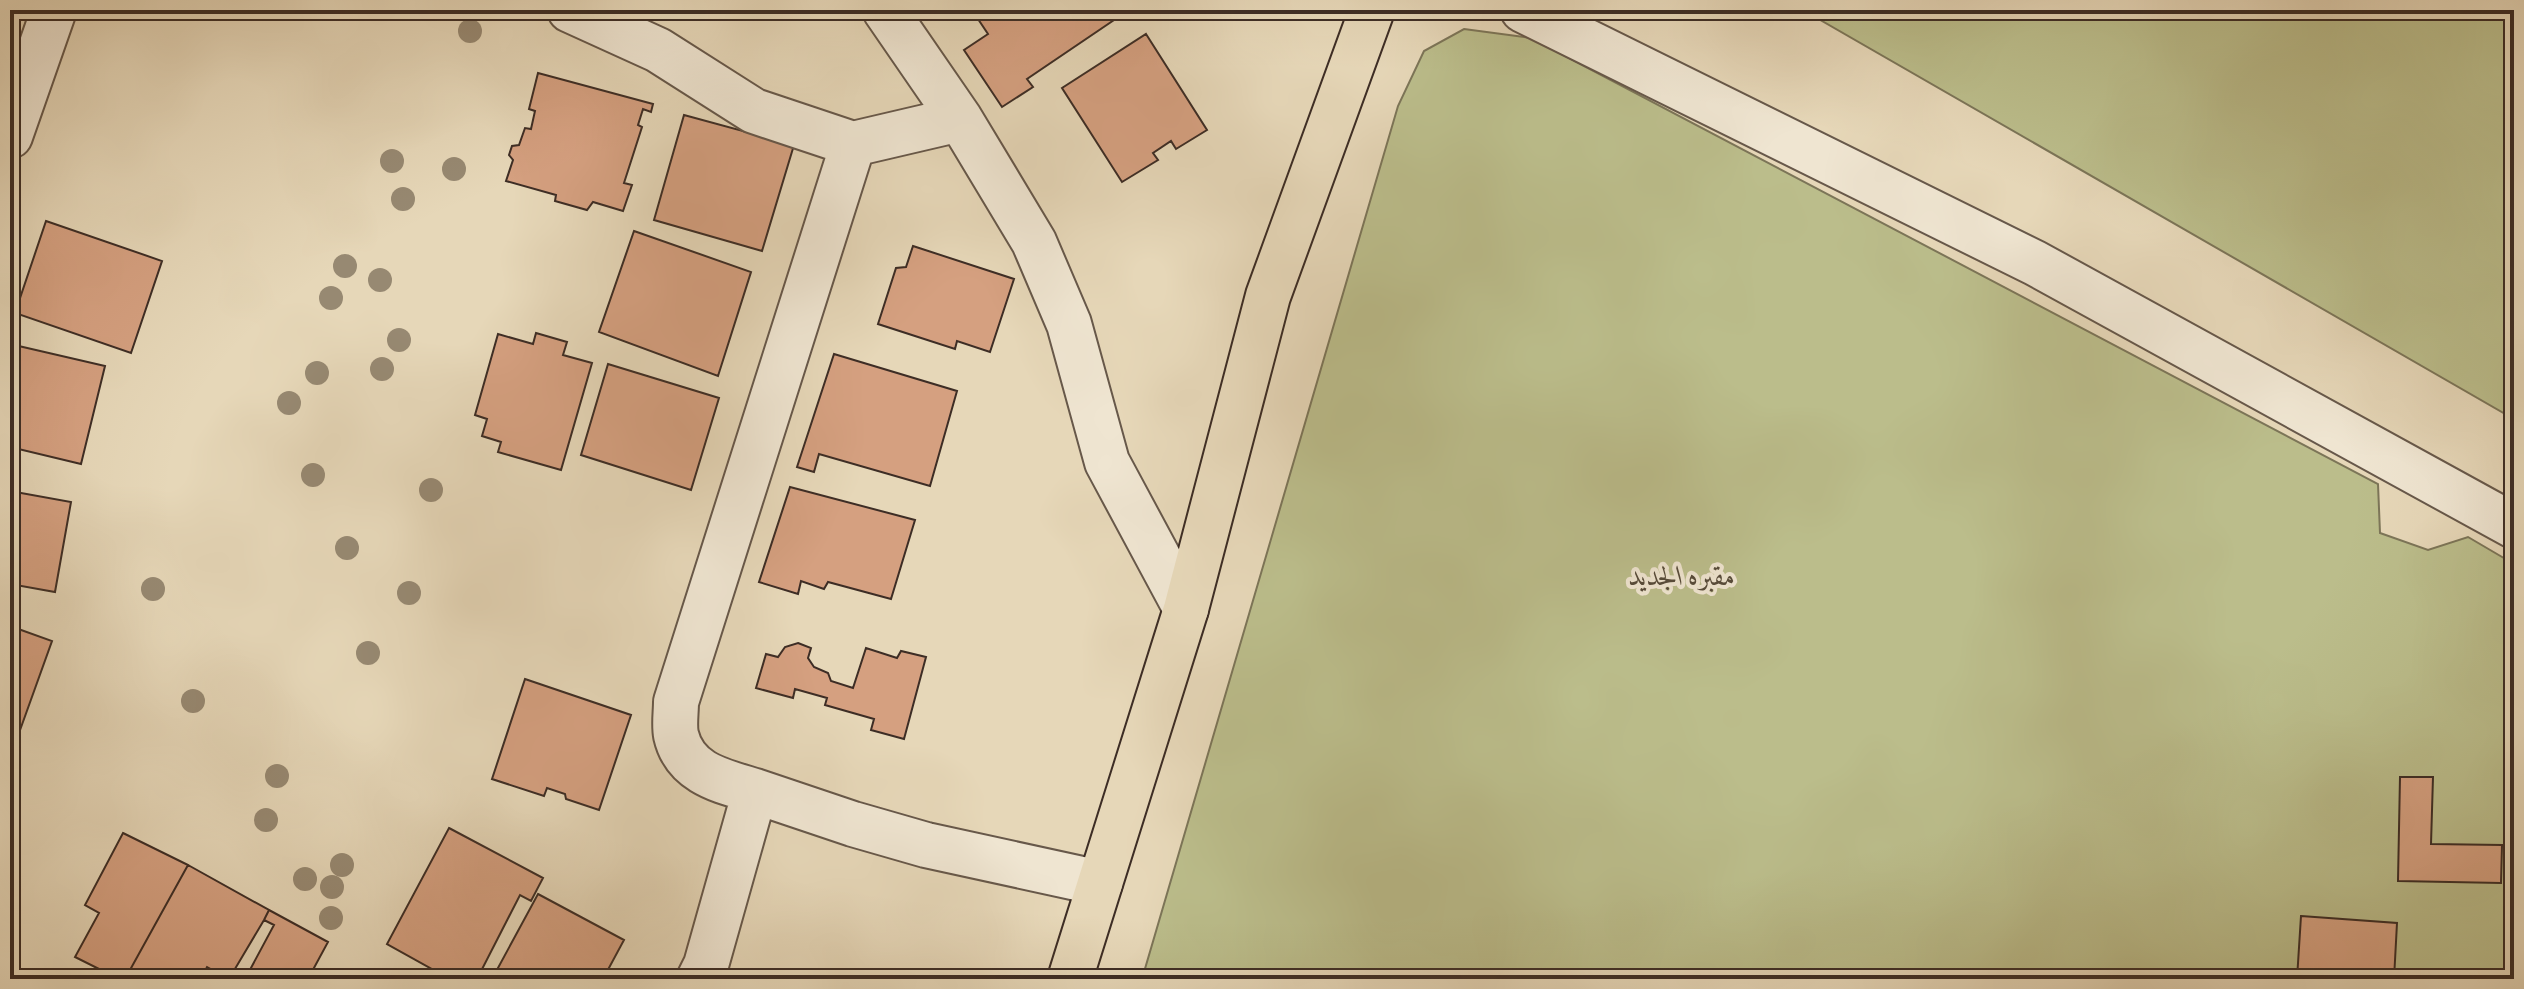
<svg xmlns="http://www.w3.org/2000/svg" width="2524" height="989" viewBox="0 0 2524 989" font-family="Alegreya,Amiri,serif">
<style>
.green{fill:#bbbd8b;stroke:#7c7558;stroke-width:2}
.building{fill:#d5a080;stroke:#3d2d25;stroke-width:2}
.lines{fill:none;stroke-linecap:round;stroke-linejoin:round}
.minor-casing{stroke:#67584a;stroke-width:48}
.major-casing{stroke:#3d2d25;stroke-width:48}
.minor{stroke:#efe5d1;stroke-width:44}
.major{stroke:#e6d7b8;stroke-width:44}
.tree{fill:#978972}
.labels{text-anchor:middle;stroke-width:8;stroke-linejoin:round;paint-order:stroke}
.park-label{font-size:28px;font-style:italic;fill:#564a39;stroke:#efe5d1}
</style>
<rect width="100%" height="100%" fill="#e6d7b8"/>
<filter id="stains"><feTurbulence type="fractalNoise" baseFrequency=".0025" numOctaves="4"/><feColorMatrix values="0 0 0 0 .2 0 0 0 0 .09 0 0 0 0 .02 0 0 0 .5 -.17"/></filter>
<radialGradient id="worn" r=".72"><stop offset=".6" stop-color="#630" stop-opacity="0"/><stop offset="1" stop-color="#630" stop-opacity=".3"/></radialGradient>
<!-- green -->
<path class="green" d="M 1803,10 L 2514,10 L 2514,419 Z
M 1464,29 L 1531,38 L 2378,484 L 2380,533 L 2428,550 L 2468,537 L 2514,564 L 2514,979 L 1142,979 L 1398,106 L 1424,51 Z"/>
<!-- building -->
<path class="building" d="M 972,10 L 1107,10 L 1114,20 L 1027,79 L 1033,87 L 1002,107 L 964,50 L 988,34 Z
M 1146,34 L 1207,130 L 1176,149 L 1171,141 L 1153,153 L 1158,160 L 1122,182 L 1062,88 Z
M 538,73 L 653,104 L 651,112 L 643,109 L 638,125 L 642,127 L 624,183 L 632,185 L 623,211 L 593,202 L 587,210 L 555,201 L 556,195 L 506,181 L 513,160 L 509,155 L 512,146 L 519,145 L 525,128 L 531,129 L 535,111 L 529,109 Z
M 684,115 L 794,145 L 762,251 L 654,220 Z
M 46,221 L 162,261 L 131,353 L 15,313 Z
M 634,231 L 751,272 L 718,376 L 599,332 Z
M 913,246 L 1014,279 L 990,352 L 957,341 L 955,349 L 878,324 L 896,268 L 906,267 Z
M 536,333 L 567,342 L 563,355 L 592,363 L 561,470 L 498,452 L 501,442 L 482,436 L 487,419 L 475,415 L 498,334 L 533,344 Z
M 10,344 L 105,366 L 81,464 L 10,447 Z
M 834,354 L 957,391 L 930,486 L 819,454 L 814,472 L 797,467 Z
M 608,364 L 719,398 L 691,490 L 581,455 Z
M 790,487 L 915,520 L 891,599 L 828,582 L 824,589 L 801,581 L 798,594 L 759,582 Z
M 10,491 L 71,502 L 55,592 L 10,584 Z
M 10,626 L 52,641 L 10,758 Z
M 798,643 L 811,648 L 808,658 L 814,667 L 828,673 L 831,681 L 853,688 L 866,648 L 897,658 L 901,651 L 926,657 L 904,739 L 871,730 L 874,719 L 825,705 L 827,698 L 795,689 L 793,698 L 756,688 L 766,654 L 778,657 L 785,647 Z
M 525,679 L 631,715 L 599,810 L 566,799 L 565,794 L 547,788 L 544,796 L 492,779 Z
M 2400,777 L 2433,777 L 2431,844 L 2502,845 L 2501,883 L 2398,881 Z
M 449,828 L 543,878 L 531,901 L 520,895 L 477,979 L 445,979 L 446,977 L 387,944 Z
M 123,833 L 188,865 L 125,979 L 119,979 L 75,957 L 99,913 L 85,905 Z
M 188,865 L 269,910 L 264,920 L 229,979 L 207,967 L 201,979 L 125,979 Z
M 538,894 L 624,940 L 603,979 L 492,979 Z
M 269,910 L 328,942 L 308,979 L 245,979 L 274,925 L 264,920 Z
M 2301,916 L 2397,923 L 2394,979 L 2297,979 Z"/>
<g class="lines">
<!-- minor casing -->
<g class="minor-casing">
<path id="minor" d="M 570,10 L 658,50 L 754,111 L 853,144 L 960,119
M 885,10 L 960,119 L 1034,242 L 1069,324 L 1107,462 L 1186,609
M 1523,10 L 2035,263 L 2514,526
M 10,136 L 54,10
M 755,791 C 722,781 685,774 676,735 C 674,725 676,712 676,702 L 853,144
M 699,979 L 706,965 L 755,791 L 853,824 L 926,845 L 1100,883"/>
</g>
<!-- major casing -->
<g class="major-casing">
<path id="major" d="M 1070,979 L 1186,609 L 1268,296 L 1372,10"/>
</g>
<!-- minor -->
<use href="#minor" class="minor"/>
<!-- major -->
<use href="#major" class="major"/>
</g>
<!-- trees -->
<g class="tree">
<circle cx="470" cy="31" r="12"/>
<circle cx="392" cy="161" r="12"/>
<circle cx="454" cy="169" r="12"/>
<circle cx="403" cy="199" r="12"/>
<circle cx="345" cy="266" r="12"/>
<circle cx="380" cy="280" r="12"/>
<circle cx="331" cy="298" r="12"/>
<circle cx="399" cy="340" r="12"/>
<circle cx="382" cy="369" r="12"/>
<circle cx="317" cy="373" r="12"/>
<circle cx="289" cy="403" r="12"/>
<circle cx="313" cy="475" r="12"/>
<circle cx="431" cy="490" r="12"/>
<circle cx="347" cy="548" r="12"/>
<circle cx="153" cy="589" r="12"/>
<circle cx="409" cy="593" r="12"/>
<circle cx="368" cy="653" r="12"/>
<circle cx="193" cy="701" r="12"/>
<circle cx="277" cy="776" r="12"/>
<circle cx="266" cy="820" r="12"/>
<circle cx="342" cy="865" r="12"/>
<circle cx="305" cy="879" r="12"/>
<circle cx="332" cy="887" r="12"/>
<circle cx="331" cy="918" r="12"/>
</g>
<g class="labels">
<!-- park labels -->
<g class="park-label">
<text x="1682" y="585">مقبره الجديد</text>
</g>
</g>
<!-- margin -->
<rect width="2524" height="989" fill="none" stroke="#e6d7b8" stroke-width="40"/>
<rect x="12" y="12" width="2500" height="965" fill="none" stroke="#3d2d25" stroke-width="4"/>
<rect x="20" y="20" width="2484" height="949" fill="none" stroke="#3d2d25" stroke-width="2"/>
<rect width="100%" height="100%" filter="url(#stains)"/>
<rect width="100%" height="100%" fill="url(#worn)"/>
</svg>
